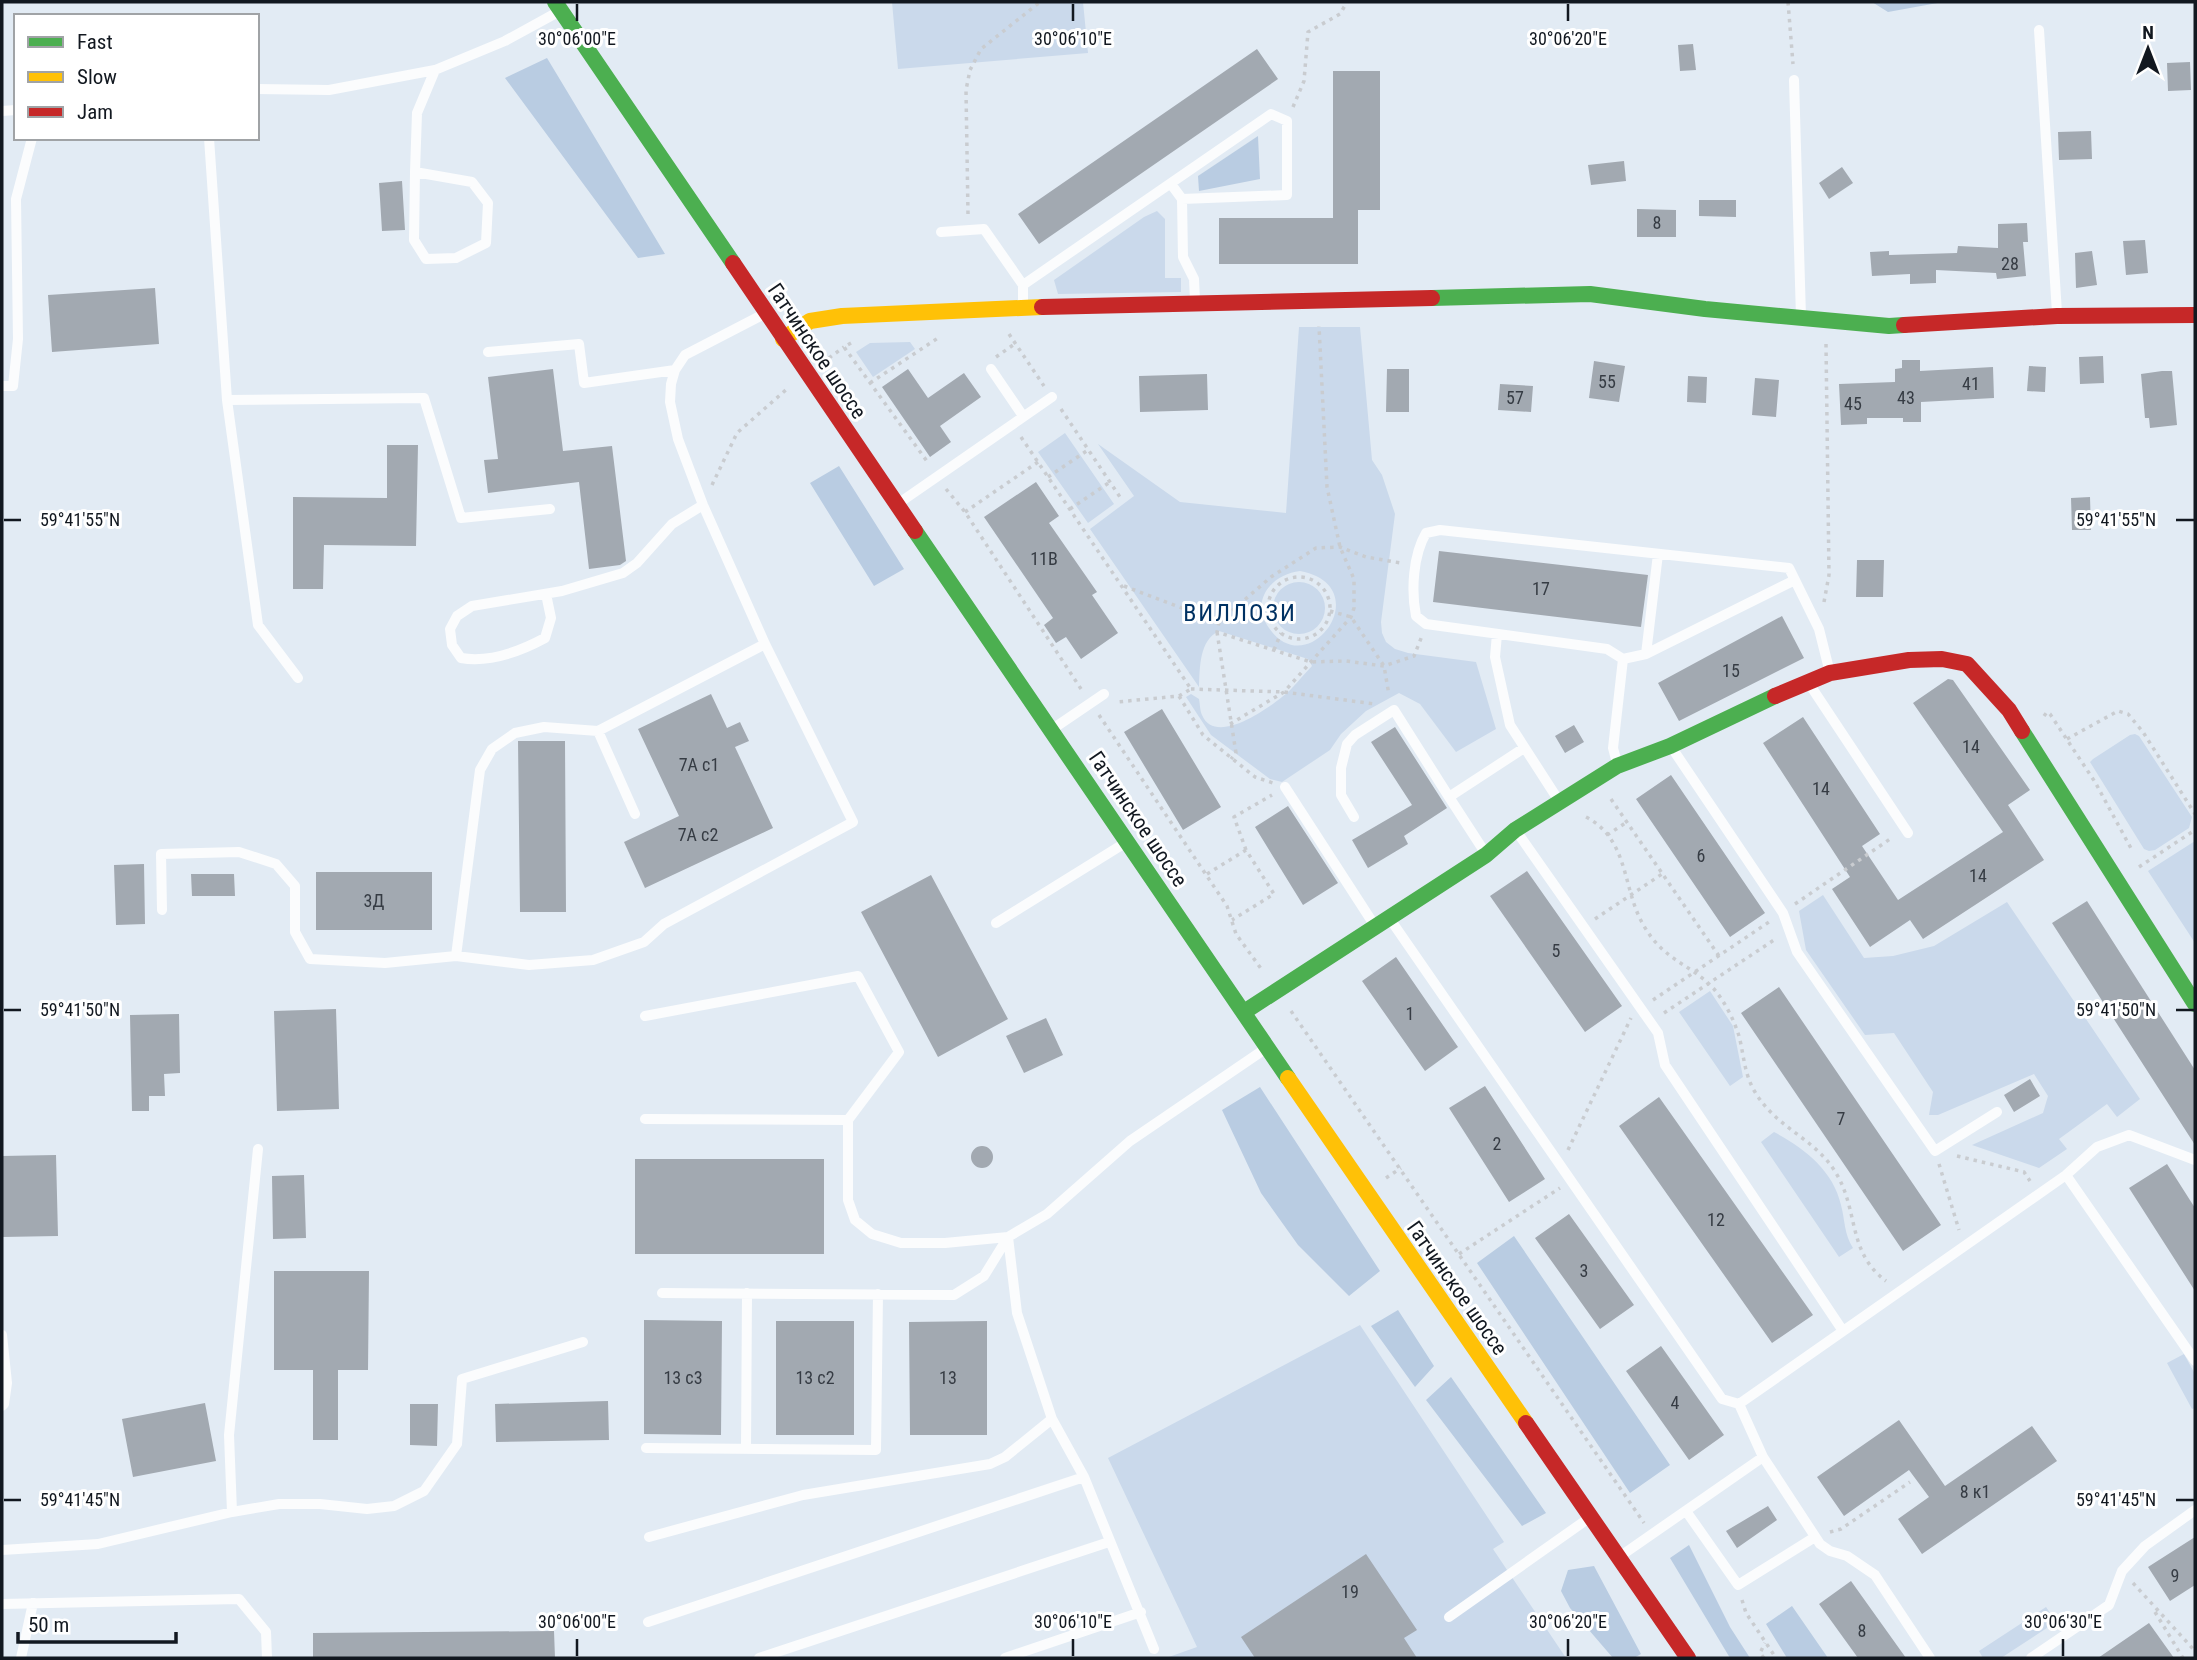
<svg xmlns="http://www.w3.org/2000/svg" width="2197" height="1660" viewBox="0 0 2197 1660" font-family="'Roboto Condensed',sans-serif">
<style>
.green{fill:#cad9eb;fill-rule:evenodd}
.forest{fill:#b9cce2}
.building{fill:#a2a9b1}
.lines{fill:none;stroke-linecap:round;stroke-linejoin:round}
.path{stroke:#c9ccd0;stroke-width:3.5;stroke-dasharray:3.5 5;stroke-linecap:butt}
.lane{stroke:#fbfcfd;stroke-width:10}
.fast{stroke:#4caf50;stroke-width:16}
.slow{stroke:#ffc107;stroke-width:16}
.jam{stroke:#c62828;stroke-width:16}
.ticks{fill:none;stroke:#121820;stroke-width:2.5}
.labels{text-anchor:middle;stroke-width:6;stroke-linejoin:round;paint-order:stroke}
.number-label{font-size:18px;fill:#363c44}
.street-label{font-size:21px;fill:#121820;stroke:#fff}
.quarter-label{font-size:24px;letter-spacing:2px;fill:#003162;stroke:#fff}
.ticks-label{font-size:18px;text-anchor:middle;fill:#121820;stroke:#fff;stroke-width:6;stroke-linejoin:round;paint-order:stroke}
</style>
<rect width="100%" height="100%" fill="#e2ebf4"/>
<!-- green -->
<path class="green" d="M 892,2 L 1083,2 L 1088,53 L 898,69 Z
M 1157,211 L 1165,219 L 1165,278 L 1181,278 L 1181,292 L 1058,294 L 1054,280 L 1144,217 Z
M 1299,327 L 1360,327 L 1372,460 L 1382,475 L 1395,514 L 1381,622 L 1382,633 L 1386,642 L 1395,649 L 1408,653 L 1476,662 L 1496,729 L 1456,752 L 1420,704 L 1399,693 L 1366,711 L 1341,734 L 1330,750 L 1282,782 L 1270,779 L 1211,735 L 1186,697 L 1191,694 L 1199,699 C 1200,704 1200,711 1202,715 C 1215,746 1266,710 1282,697 C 1293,689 1302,676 1312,666 L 1308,659 L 1219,631 C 1199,640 1200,668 1199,687 L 1090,529 L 1134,496 L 1098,444 L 1180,502 L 1286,513 ZM 1300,571 C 1379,586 1309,685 1269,628 C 1249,601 1272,574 1300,571 Z
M 910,342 L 915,349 L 873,377 L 856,352 L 870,343 Z
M 1065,433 L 1114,504 L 1088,523 L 1038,452 Z
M1273 608a26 26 0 1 1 52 0a26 26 0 1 1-52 0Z
M 2135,734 L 2139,736 L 2192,817 L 2189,828 L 2155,850 L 2149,851 L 2144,849 L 2090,762 L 2093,759 L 2130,735 Z
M 2195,841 L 2195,943 L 2148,871 Z
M 1823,895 L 1864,958 L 1893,956 L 1934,946 L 2007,902 L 2140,1099 L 2117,1117 L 2107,1104 L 2059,1139 L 2067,1149 L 2039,1168 L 1972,1145 L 2043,1113 L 2048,1096 L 2034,1074 L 1938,1115 L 1929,1115 L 1933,1092 L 1894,1033 L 1865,1035 L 1806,950 L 1799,911 Z
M 1710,991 L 1733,1026 L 1743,1077 L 1730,1086 L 1679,1012 Z
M 1774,1132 C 1804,1148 1833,1170 1841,1205 C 1845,1220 1844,1234 1853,1248 L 1839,1257 L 1761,1142 Z
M 1360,1325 L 1504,1542 L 1493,1549 L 1566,1658 L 1166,1658 L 1197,1647 L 1108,1458 Z
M 2184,1354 L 2195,1374 L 2195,1408 L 2192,1409 L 2167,1363 Z
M 2046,1607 L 2056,1622 L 2001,1658 L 1983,1658 L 1979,1651 Z"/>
<!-- forest -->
<path class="forest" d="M 1872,2 L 1943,2 L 1888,12 Z
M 547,58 L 665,254 L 638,258 L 505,78 Z
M 1258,136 L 1260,179 L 1199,191 L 1198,176 Z
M 839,466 L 904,569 L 874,586 L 810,483 Z
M 1260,1087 L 1380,1271 L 1349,1296 L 1298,1245 L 1261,1193 L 1222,1110 Z
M 1514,1236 L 1670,1465 L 1630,1493 L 1477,1263 Z
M 1398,1310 L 1434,1366 L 1415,1387 L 1371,1326 Z
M 1451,1377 L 1546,1513 L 1522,1526 L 1426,1400 Z
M 1689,1545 L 1730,1627 L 1750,1658 L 1730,1658 L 1670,1558 Z
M 1594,1566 L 1641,1654 L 1634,1658 L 1613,1658 L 1570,1608 L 1561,1591 L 1568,1570 Z
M 1792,1606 L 1828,1658 L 1787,1658 L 1766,1624 Z"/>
<!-- building -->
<path class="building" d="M 1693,44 L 1696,70 L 1680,71 L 1678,45 Z
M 1257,49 L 1278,79 L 1039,244 L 1018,214 Z
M 2190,62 L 2191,90 L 2168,91 L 2167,63 Z
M 1333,71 L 1380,71 L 1380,210 L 1358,210 L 1358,264 L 1219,264 L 1219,218 L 1333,218 Z
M 2091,131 L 2092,159 L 2059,160 L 2058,132 Z
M 1624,161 L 1626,181 L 1591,185 L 1588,165 Z
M 1842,167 L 1853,183 L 1829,199 L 1819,183 Z
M 402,181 L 405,230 L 382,231 L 379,183 Z
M 1699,200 L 1736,200 L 1736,217 L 1699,216 Z
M 1637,209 L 1676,210 L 1676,237 L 1637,237 Z
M 2027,223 L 2028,242 L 2023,242 L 2026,276 L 1997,279 L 1996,273 L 1936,270 L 1936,283 L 1910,284 L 1910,274 L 1872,276 L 1870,252 L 1889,251 L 1889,255 L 1957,253 L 1958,246 L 1998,248 L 1998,224 Z
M 2145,240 L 2148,273 L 2126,275 L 2123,241 Z
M 2092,251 L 2097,285 L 2076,288 L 2075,253 Z
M 155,288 L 159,344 L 52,352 L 48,295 Z
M 2103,356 L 2104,383 L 2080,384 L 2079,357 Z
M 1902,360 L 1920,360 L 1920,371 L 1993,367 L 1994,398 L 1921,402 L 1921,422 L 1903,422 L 1903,418 L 1867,418 L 1867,424 L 1841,425 L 1839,384 L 1895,382 L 1895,369 L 1902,368 Z
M 1594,361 L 1625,366 L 1619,402 L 1589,398 Z
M 2029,366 L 2046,367 L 2045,392 L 2027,391 Z
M 553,369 L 563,451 L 612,446 L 626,561 L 620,565 L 589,569 L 579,482 L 488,493 L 484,460 L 498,459 L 488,377 Z
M 908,369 L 928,398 L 964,373 L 981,397 L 940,426 L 951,442 L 930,457 L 882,387 Z
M 1387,369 L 1409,369 L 1409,412 L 1386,412 Z
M 2162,371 L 2172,371 L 2177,425 L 2150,428 L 2149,418 L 2145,418 L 2141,374 Z
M 1207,374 L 1208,410 L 1140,412 L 1139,376 Z
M 1688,376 L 1707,377 L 1706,403 L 1687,402 Z
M 1755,378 L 1779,380 L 1776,417 L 1752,415 Z
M 1500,384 L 1533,386 L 1531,412 L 1498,410 Z
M 387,445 L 418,445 L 416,546 L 324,545 L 323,589 L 293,589 L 293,497 L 387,498 Z
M 1036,482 L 1059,516 L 1049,523 L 1097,592 L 1092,595 L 1118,633 L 1081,659 L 1066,637 L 1056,643 L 1044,625 L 1053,618 L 984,517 Z
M 2090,497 L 2091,530 L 2072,530 L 2071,498 Z
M 1439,551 L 1648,575 L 1641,627 L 1433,602 Z
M 1857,560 L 1884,560 L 1883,597 L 1856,597 Z
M 1782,616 L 1804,658 L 1679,721 L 1658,683 Z
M 1948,679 L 1953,680 L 2030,790 L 2008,805 L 2044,860 L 1923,939 L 1910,920 L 1870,947 L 1832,889 L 1850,877 L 1763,743 L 1803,717 L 1880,834 L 1862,846 L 1898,900 L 2003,832 L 1913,703 Z
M 711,694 L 727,728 L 740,722 L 749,741 L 735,747 L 773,828 L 645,888 L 624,842 L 679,816 L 638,729 Z
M 1162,709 L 1221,807 L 1183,830 L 1124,732 Z
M 1574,725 L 1584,742 L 1565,753 L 1555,736 Z
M 1395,727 L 1447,808 L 1404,836 L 1408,844 L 1368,868 L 1352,840 L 1412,805 L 1371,742 Z
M 518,741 L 565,741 L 566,912 L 520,912 Z
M 1671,775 L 1765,913 L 1730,937 L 1636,799 Z
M 1288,806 L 1338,883 L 1303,905 L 1255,827 Z
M 144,864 L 145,924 L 116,925 L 114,865 Z
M 1527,871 L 1622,1006 L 1585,1032 L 1490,896 Z
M 316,872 L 432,872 L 432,930 L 316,930 Z
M 191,874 L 234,874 L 235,896 L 192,896 Z
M 931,875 L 1008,1019 L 938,1057 L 861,912 Z
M 2087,901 L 2195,1070 L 2195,1145 L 2052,923 Z
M 1396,957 L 1458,1047 L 1425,1071 L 1362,981 Z
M 1779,987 L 1941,1225 L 1903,1251 L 1741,1013 Z
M 336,1009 L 339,1109 L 277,1111 L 274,1011 Z
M 179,1014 L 180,1073 L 164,1074 L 165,1096 L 149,1096 L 149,1111 L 132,1111 L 130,1015 Z
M 1046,1018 L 1063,1055 L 1024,1073 L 1006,1036 Z
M 2030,1079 L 2040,1096 L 2014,1112 L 2004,1095 Z
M 1485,1086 L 1545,1179 L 1509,1202 L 1449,1108 Z
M 1659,1097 L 1813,1315 L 1772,1343 L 1619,1126 Z
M971 1157a11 11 0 1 1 22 0a11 11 0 1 1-22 0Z
M 56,1155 L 58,1236 L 2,1237 L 2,1156 Z
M 635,1159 L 824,1159 L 824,1254 L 635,1254 Z
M 2167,1164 L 2195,1208 L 2195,1291 L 2129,1188 Z
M 304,1175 L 306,1238 L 273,1239 L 272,1176 Z
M 1569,1214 L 1634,1305 L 1600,1329 L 1535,1238 Z
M 274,1271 L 369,1271 L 368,1370 L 338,1370 L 338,1440 L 313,1440 L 313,1370 L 274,1370 Z
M 644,1320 L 722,1321 L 721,1435 L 644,1434 Z
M 776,1321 L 854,1321 L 854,1435 L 776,1435 Z
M 987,1321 L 987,1435 L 910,1435 L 909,1322 Z
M 1661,1346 L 1724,1435 L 1689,1460 L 1626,1371 Z
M 608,1401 L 609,1440 L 496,1442 L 495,1404 Z
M 205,1403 L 216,1461 L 133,1477 L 122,1419 Z
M 410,1404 L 438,1404 L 437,1446 L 410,1445 Z
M 1899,1420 L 1945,1486 L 2032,1426 L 2057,1461 L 1922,1554 L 1898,1519 L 1929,1497 L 1909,1470 L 1844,1516 L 1817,1477 Z
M 1768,1506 L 1777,1520 L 1737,1548 L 1726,1531 Z
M 2195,1537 L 2195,1585 L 2170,1601 L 2148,1567 Z
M 1366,1554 L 1417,1630 L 1404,1638 L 1417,1658 L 1255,1658 L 1241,1637 Z
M 1851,1581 L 1906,1658 L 1858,1658 L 1819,1604 Z
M 2149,1623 L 2174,1658 L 2098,1658 Z
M 554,1631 L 555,1658 L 313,1658 L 313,1633 Z"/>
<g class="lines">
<!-- path -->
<path class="path" d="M 1788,2 L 1793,64
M 1293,107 L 1304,81 L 1308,32 L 1340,14 L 1347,2
M 968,214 L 966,90 L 970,70 L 981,49 L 1040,2
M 1009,334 L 1044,386
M 851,343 L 844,347 L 929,464
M 996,357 L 1016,343
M 829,358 L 844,347
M 870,383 L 938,338
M 1061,409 L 1122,500
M 1021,437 L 1191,689 L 1179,696 L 1117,702
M 1048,477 L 1088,450
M 712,485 L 737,433 L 788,388
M 946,489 L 965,512 L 1083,692
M 1070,509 L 1110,482
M 965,512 L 1038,462
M1268 608a31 31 0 1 1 62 0a31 31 0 1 1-62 0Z
M 1124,586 L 1219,622 L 1271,577 L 1316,548 L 1340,547 L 1366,557 L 1401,563
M 1824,602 L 1829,575 L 1826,344
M 1330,611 L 1351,617 L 1384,666 L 1389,695
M 1219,622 L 1217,632 L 1311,662 L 1346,661 L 1384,666 L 1414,656 L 1422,636
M 1217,632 L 1236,753 L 1231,759
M 1274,650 L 1281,633
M 1191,689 L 1284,692 L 1375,704
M 1179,696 L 1203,735 L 1255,777 L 1273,783
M 1099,715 L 1227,906 L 1236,934 L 1262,970
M 2044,716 L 2047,712 L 2050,714 L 2095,782 L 2133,852
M 1230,724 L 1284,692 L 1351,617 L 1354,608 L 1354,579 L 1340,547 L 1327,487 L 1319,326
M 2067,739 L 2118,711 L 2128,714 L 2143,732 L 2195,814
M 1611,799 L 1719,956
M 1586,817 C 1630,840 1622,890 1644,926 C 1664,961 1691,964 1714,989 C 1725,1002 1734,1020 1739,1036 C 1744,1055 1744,1074 1755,1092 C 1777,1129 1815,1138 1836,1173 C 1859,1211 1847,1252 1886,1281
M 1607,835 L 1627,822
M 1246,850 L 1234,817 L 1272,795
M 2139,867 L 2195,830
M 1207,874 L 1246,850 L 1274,894 L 1232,920
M 1795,904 L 1893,837
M 1595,919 L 1662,874
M 1653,1000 L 1769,922
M 1291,1011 L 1644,1523
M 1664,1013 L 1777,938
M 1568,1150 L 1631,1018
M 1957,1156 L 2024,1172 L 2030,1181
M 1939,1164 L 1959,1230
M 1386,1178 L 1401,1168
M 1459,1254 L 1560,1188
M 1830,1532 L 1841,1529 L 1910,1482
M 2133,1583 L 2195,1651
M 1742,1600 L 1746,1613 L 1776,1658
M 2155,1612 L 2183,1658
M 1764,1658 L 1760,1653 L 1765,1643"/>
<!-- lane -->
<path class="lane" d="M 2039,30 L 2057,313
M 1794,80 L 1801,317
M 257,89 L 329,90 L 435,70 L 505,41 L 558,12
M 2,111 L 16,110
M 209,138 L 227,400 L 258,625 L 298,678
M 415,172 L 472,182 L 488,203 L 486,243 L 456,258 L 426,259 L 414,240 L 415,172 L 417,113 L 435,70
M 1171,184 L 1182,199 L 1183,257 L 1194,279 L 1195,300
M 941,232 L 984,229 L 1023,285
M 1023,305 L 1023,285 L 1271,114 L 1287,121 L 1287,195 L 1182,199
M 764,314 L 685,355 L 675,370 L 671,384 L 670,402 L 678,439 L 703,505 L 765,644 L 853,822 L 664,924 L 644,942 L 593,960 L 529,965 L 456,956 L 480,770 L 492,749 L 515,733 L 544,727 L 598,731 L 765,644
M 488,352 L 579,344 L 584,383 L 675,370
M 991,369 L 1023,416
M 2,386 L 13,386 L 18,339 L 16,199 L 32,138
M 227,400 L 424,398 L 461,518 L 550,509
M 899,503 L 1052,397
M 546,594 L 551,618 L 545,638 C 519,652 490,663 461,658 L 452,645 L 450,629 L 457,616 L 472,606 L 562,591 L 623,573 L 637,563 L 672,524 L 703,505
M 1497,634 L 1495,657 L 1510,725 L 1559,801
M 1646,654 L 1658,554
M 1623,659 L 1646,654 L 1795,580
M 1810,685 L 1908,833
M 1054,728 L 1104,694
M 598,731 L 635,814
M 1672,748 L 1783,913 L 1797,952 L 1935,1151 L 1997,1112
M 1617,763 L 1613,748 L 1623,659 L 1607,649 L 1426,624 L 1416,616 C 1411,591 1413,555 1426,533 L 1440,530 L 1789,568 L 1819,629 L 1829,669
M 1285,787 L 1373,923
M 1354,817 L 1341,795 L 1341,768 L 1347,744 L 1355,735 L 1394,710 L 1449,797
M 1517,832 L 1658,1033 L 1665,1065 L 1843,1331
M 1484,851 L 1449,797 L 1524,748
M 162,910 L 161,854 L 239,852 L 276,864 L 295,886 L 295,932 L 310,959 L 385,963 L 456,956
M 1390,919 L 1722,1399 L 1739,1404 L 2066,1175 L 2097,1147 L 2129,1135 L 2195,1160
M 996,923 L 1125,843
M 645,1119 L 848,1120 L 899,1052 L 858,976 L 645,1016
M 848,1120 L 848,1200 L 855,1220 L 872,1234 L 901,1243 L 945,1243 L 1008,1237 L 1047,1214 L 1130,1141 L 1265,1049
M 2066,1175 L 2195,1361
M 1008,1237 L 1017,1313 L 1052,1419 L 1084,1477
M 662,1293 L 954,1295 L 984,1276 L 1008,1237
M 2,1335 L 7,1383 L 4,1404 L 2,1406
M 646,1448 L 876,1450 L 878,1294
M 746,1449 L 747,1293
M 1763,1457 L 1820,1544 L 1830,1551 L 1847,1556 L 1875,1575 L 1930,1658
M 1686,1511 L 1738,1585 L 1815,1537
M 232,1512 L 279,1504 L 320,1504 L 367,1509 L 394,1506 L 424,1491 L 457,1444 L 462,1379 L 583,1342
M 649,1537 L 803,1495 L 990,1464 L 1005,1457 L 1052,1419
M 2,1550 L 98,1544 L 232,1512 L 229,1435 L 258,1149
M 1622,1555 L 1763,1457 L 1739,1404
M 2,1604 L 239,1599 L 266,1632 L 267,1658
M 1449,1617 L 1589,1518
M 648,1622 L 1084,1477 L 1154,1649
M 21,1658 L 33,1603
M 759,1658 L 1109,1542
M 1005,1658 L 1141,1612
M 2031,1658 L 2109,1605 L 2122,1571 L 2145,1546 L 2195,1510"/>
<!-- fast -->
<path class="fast" d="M 555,2 L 733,263
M 1432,298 L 1590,294 L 1705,309 L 1889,326 L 1904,325
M 915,531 L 1288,1078
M 2022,731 L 2195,1004
M 1244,1012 L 1486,855 L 1515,830 L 1617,766 L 1670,746 L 1775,696"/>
<!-- slow -->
<path class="slow" d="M 783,339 L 810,321 L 842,316 L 1042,307
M 1288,1078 L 1526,1423"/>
<!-- jam -->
<path class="jam" d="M 733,263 L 915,531
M 1042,307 L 1432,298
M 1904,325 L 2057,316 L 2195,315
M 1775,696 L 1830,673 L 1909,660 L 1942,659 L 1967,664 L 2009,710 L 2022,731
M 1526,1423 L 1688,1658"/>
</g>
<!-- ticks -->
<path class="ticks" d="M 577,4 L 577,21M 1073,4 L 1073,21M 1568,4 L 1568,21M 4,520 L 21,520M 2176,520 L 2194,520M 4,1010 L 21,1010M 2176,1010 L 2194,1010M 4,1500 L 21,1500M 2176,1500 L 2194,1500M 577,1639 L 577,1656M 1073,1639 L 1073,1656M 1568,1639 L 1568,1656M 2063,1639 L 2063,1656"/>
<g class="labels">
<!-- number labels -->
<g class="number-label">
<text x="1657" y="229">8</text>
<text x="2010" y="270">28</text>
<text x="1607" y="388">55</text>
<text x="1971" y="390">41</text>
<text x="1515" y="404">57</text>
<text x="1906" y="404">43</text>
<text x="1853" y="410">45</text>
<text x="1044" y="565">11В</text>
<text x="1541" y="595">17</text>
<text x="1731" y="677">15</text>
<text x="1971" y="753">14</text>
<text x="699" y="771">7А с1</text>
<text x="1821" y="795">14</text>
<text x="698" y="841">7А с2</text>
<text x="1701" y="862">6</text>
<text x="1978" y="882">14</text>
<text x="374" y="907">3Д</text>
<text x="1556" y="957">5</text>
<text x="1410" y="1020">1</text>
<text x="1841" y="1125">7</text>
<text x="1497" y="1150">2</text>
<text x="1716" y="1226">12</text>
<text x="1584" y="1277">3</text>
<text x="683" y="1384">13 с3</text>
<text x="815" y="1384">13 с2</text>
<text x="948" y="1384">13</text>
<text x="1675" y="1409">4</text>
<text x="1975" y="1498">8 к1</text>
<text x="2175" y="1582">9</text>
<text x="1350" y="1598">19</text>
<text x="1862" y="1637">8</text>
</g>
<!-- street labels -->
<g class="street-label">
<text transform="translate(817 351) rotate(56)" y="7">Гатчинское шоссе</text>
<text transform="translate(1138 819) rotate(56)" y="7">Гатчинское шоссе</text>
<text transform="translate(1457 1288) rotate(55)" y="7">Гатчинское шоссе</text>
</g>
<!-- quarter labels -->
<g class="quarter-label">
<text x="1240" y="621">ВИЛЛОЗИ</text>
</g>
</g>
<g class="ticks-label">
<text x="577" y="45">30°06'00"E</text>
<text x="1073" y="45">30°06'10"E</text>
<text x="1568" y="45">30°06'20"E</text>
<text x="80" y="526">59°41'55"N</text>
<text x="2116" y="526">59°41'55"N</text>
<text x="80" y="1016">59°41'50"N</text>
<text x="2116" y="1016">59°41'50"N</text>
<text x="80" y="1506">59°41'45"N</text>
<text x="2116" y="1506">59°41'45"N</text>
<text x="577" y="1628">30°06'00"E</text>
<text x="1073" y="1628">30°06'10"E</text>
<text x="1568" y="1628">30°06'20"E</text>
<text x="2063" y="1628">30°06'30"E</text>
</g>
<!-- border -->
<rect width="2197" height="1660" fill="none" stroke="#121820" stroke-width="7"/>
<!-- legend -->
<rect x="14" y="14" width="245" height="126" fill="#ffffff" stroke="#a0a3a6" stroke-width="2"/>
<rect x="28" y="37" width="35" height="10" fill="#4caf50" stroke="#a0a3a6" stroke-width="2"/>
<text x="77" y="49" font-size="21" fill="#121820">Fast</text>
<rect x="28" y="72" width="35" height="10" fill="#ffc107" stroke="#a0a3a6" stroke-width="2"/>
<text x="77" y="84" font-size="21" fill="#121820">Slow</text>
<rect x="28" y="107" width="35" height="10" fill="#c62828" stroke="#a0a3a6" stroke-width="2"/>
<text x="77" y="119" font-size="21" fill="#121820">Jam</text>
<!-- north arrow -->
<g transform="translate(2148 49)" stroke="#ffffff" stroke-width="5" paint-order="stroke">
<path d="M0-5L12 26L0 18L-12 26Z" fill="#121820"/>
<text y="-10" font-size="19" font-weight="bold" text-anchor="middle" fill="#121820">N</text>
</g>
<!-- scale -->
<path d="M18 1632v10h158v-10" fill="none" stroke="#121820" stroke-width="3.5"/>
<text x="28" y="1632" font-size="21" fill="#121820" stroke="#ffffff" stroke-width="5" paint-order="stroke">50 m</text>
</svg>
